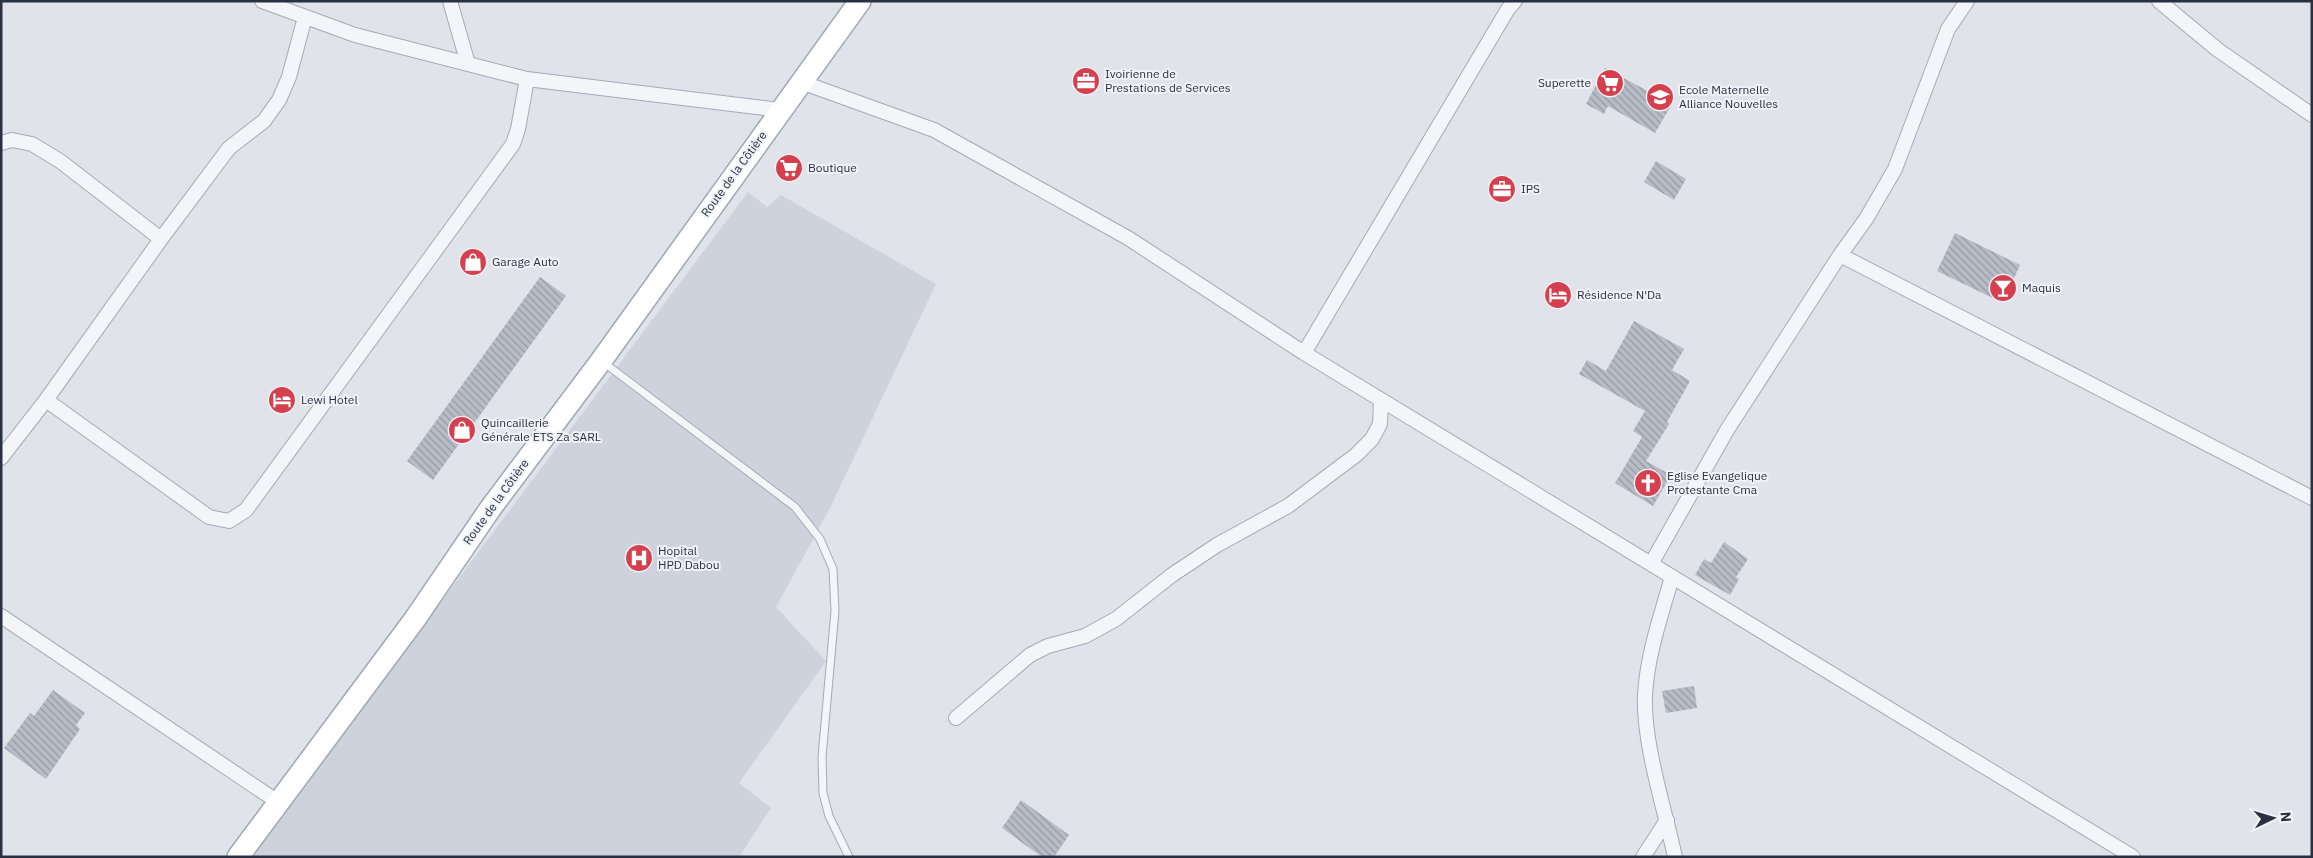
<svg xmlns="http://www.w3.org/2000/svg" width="2313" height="858" viewBox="0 0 2313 858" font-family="'IBM Plex Sans',sans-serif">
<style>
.built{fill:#ced2dc}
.building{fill:url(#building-back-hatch)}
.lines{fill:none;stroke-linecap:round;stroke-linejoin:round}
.lane-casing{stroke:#a5aab4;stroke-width:9}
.street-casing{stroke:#a5aab4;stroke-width:16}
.primary-casing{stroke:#9fa7b6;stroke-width:24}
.lane{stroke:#f3f5f8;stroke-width:7}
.street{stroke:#f3f5f8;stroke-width:14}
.primary{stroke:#fff;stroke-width:21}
.labels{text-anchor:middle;stroke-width:4;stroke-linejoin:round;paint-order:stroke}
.poi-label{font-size:12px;fill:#283042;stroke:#f0f2f7;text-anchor:start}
.street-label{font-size:12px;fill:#283042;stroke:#f0f2f7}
</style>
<defs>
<pattern id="building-back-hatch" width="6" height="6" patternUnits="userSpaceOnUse" patternTransform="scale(1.25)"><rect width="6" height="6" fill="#b7bcc7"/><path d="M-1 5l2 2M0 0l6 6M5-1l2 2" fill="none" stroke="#9599a3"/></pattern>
</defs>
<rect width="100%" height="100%" fill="#e0e3ea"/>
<!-- built -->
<path class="built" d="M 748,192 L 767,207 L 781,195 L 936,284 L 830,508 L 776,607 L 826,661 L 739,783 L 771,808 L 739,857 L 258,857 L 253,853 Z"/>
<!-- building -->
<path class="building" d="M 1605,68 L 1672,104 L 1655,133 L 1608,106 L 1604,114 L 1586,104 Z
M 1656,161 L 1686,179 L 1674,200 L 1644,182 Z
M 1955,233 L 2020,265 L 2003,303 L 1937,271 Z
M 540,277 L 566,296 L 433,480 L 407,461 Z
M 1634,321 L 1684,349 L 1672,370 L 1690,381 L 1667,422 L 1669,424 L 1646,461 L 1671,475 L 1653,506 L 1615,483 L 1642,437 L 1633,431 L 1645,411 L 1579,374 L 1587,360 L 1606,371 Z
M 1724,542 L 1748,559 L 1736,577 L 1739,579 L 1730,595 L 1695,575 L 1704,559 L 1711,563 Z
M 1694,686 L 1697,708 L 1666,713 L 1662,691 Z
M 53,690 L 85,713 L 76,725 L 80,729 L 46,779 L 4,748 L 30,713 L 34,716 Z
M 1021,800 L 1069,835 L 1054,857 L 1042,857 L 1002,828 Z"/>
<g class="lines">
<!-- lane casing -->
<g class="lane-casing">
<path id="lane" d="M 603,362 L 795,507 L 820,539 L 833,569 L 835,611 L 822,757 L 823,793 L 829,816 L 849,857"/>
</g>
<!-- street casing -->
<g class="street-casing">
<path id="street" d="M 262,1 L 355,35 L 527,79 L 780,110
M 450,1 L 468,64
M 2159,1 L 2218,50 L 2312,115
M 801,82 L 934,130 L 1128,238 L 1304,353 L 2133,857
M 1,143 L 12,140 L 32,144 L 60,161 L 161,239
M 1840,255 L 2312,498
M 1304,353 L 1508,9 L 1515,1
M 46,400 L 209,517 L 229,521 L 246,510 L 513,144 L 518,129 L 527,79
M 1,458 L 46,400 L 161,239 L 229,148 L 264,121 L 279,100 L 289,77 L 305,17
M 1651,564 L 1727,430 L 1840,255 L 1866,219 L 1895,169 L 1948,29 L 1967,1
M 1672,577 C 1661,616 1647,655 1645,696 C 1643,743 1665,810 1675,857
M 1,616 L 278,802
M 956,718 L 1030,655 L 1048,646 L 1085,636 L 1116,619 L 1172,575 L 1217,545 L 1288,506 L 1356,455 L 1372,439 L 1380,424 L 1381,400
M 1643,857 L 1667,820"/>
</g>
<!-- primary casing -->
<g class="primary-casing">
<path id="primary" d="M 238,857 L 415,619 L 490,509 L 601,361 L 860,1"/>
</g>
<!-- lane -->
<use href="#lane" class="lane"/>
<!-- street -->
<use href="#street" class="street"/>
<!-- primary -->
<use href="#primary" class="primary"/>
</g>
<!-- icons -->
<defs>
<g id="office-disc" transform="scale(1.4375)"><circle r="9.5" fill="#d4404d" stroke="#f0f2f7"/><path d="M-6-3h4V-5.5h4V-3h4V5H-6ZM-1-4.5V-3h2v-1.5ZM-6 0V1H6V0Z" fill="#fff"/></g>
<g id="supermarket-disc" transform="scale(1.4375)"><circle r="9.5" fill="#d4404d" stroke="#f0f2f7"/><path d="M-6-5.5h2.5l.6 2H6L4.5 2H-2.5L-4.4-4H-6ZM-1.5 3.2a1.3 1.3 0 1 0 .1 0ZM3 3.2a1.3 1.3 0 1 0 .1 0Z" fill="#fff"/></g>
<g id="school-disc" transform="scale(1.4375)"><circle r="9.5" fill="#d4404d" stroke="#f0f2f7"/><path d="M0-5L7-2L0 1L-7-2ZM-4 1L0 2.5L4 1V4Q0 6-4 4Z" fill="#fff"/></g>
<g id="shop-disc" transform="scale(1.4375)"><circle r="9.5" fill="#d4404d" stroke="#f0f2f7"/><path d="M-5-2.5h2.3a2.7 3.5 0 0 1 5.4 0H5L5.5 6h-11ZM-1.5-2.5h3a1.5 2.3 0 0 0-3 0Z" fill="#fff"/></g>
<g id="bar-disc" transform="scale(1.4375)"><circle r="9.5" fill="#d4404d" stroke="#f0f2f7"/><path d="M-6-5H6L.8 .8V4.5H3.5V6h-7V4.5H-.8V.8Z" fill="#fff"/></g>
<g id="hotel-disc" transform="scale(1.4375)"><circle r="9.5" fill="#d4404d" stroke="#f0f2f7"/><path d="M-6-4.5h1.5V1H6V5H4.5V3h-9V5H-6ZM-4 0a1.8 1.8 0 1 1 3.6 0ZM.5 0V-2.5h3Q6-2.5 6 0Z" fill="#fff"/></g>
<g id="church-disc" transform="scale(1.4375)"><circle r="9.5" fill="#d4404d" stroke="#f0f2f7"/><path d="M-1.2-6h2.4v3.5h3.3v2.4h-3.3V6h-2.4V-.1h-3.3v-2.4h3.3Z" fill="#fff"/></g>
<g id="hospital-disc" transform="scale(1.4375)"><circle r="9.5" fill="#d4404d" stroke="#f0f2f7"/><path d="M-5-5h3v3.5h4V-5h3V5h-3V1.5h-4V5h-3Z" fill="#fff"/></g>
</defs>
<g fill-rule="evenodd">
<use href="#office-disc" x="1086" y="81"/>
<use href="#supermarket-disc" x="1610" y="83"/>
<use href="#school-disc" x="1660" y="97"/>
<use href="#supermarket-disc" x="789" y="168"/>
<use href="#office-disc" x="1502" y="189"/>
<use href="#shop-disc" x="473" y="262"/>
<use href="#bar-disc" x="2003" y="288"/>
<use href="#hotel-disc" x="1558" y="295"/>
<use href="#hotel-disc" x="282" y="400"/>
<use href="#shop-disc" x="462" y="430"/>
<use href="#church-disc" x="1648" y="483"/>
<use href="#hospital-disc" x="639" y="558"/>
</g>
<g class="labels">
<!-- poi labels -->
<g class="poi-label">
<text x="1105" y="78">Ivoirienne de<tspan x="1105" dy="14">Prestations de Services</tspan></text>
<text x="1591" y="87" text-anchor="end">Superette</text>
<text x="1679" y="94">Ecole Maternelle<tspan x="1679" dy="14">Alliance Nouvelles</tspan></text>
<text x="808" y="172">Boutique</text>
<text x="1521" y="193">IPS</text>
<text x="492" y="266">Garage Auto</text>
<text x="2022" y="292">Maquis</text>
<text x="1577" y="299">Résidence N'Da</text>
<text x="301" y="404">Lewi Hotel</text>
<text x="481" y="427">Quincaillerie<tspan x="481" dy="14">Générale ETS Za SARL</tspan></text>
<text x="1667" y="480">Eglise Evangelique<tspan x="1667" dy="14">Protestante Cma</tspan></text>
<text x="658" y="555">Hopital<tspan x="658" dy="14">HPD Dabou</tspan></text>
</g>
<!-- street labels -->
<g class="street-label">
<text transform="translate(734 174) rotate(-54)" y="4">Route de la Côtière</text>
<text transform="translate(496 502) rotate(-54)" y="4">Route de la Côtière</text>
</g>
</g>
<!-- border -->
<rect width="2313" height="858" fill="none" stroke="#283042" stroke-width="5"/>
<!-- north arrow -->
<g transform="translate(2273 818) rotate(85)" stroke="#f0f2f7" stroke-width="4" paint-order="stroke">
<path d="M0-4L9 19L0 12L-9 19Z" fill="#283042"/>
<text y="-8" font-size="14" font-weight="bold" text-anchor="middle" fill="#283042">N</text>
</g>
</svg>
